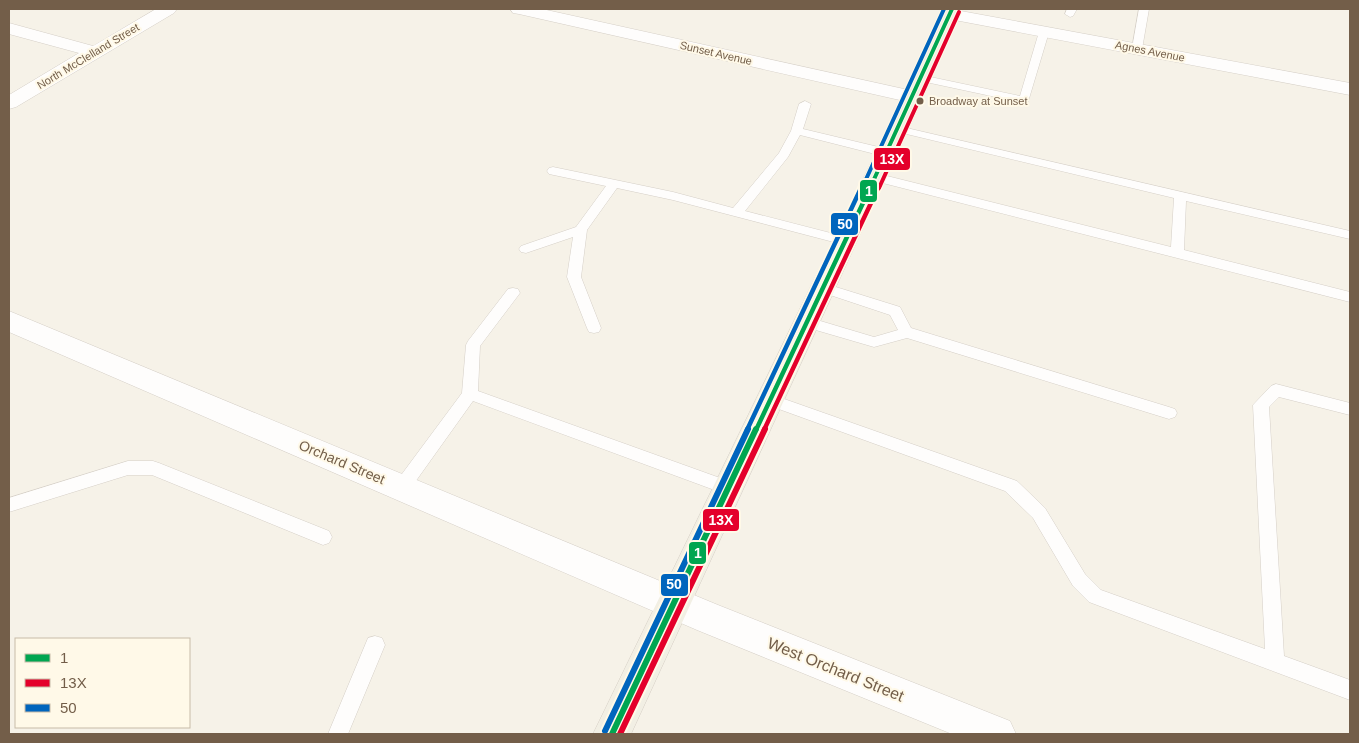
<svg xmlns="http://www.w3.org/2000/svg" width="1359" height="743" viewBox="0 0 1359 743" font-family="Arial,sans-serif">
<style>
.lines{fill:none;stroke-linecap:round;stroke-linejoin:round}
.lane-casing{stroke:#d5cfc7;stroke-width:1}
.street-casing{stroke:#d5cfc7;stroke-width:1}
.primary-casing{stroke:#d5cec5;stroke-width:1}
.lane{fill:#fefdfc;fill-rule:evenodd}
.street{fill:#fefdfc;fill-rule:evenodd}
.primary{fill:#f2efe4;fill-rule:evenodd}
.bus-1-far2-casing{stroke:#fff9e8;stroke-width:6}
.bus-1-far1-casing{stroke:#fff9e8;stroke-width:8}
.bus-1-casing{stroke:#fff9e8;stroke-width:10}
.bus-2-far2-casing{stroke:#fff9e8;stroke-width:6}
.bus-2-far1-casing{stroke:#fff9e8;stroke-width:8}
.bus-2-casing{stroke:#fff9e8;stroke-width:10}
.bus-3-far2-casing{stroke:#fff9e8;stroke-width:6}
.bus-3-far1-casing{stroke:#fff9e8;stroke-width:8}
.bus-3-casing{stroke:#fff9e8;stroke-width:10}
.bus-1-far2{stroke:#00a651;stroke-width:4}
.bus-1-far1{stroke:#00a651;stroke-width:4.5}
.bus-1{stroke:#00a651;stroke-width:6}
.bus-2-far2{stroke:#e4002b;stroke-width:4}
.bus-2-far1{stroke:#e4002b;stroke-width:4.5}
.bus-2{stroke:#e4002b;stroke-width:6}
.bus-3-far2{stroke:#0065bd;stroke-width:4}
.bus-3-far1{stroke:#0065bd;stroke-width:4.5}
.bus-3{stroke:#0065bd;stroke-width:6}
.bus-dot{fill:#735e49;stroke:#fff9e8;stroke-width:2}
.labels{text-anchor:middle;stroke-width:4;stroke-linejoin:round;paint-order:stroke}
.far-street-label{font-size:11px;fill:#735e49;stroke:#fff9e8}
.far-bus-label{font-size:11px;fill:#735e49;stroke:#fff9e8;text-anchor:start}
.street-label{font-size:14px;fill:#735e49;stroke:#fff9e8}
.near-street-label{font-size:16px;fill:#735e49;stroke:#fff9e8}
.line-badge{stroke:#fff9e8;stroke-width:2}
.badge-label{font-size:14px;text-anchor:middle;font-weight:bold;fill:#fff}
</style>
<rect width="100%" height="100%" fill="#f6f2e8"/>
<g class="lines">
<!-- lane casing -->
<g class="lane-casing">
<path id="lane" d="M 1067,9 L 1077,9 L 1073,16 L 1070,17 L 1065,14 Z
M 1139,9 L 1149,9 L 1142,49 L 1137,52 L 1132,49 Z
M 1044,29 L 1049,32 L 1028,102 L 1024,103 L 921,81 L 916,78 L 921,75 L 1020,96 L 1039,32 Z
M 805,101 L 811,104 L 803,129 L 891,150 L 893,153 L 887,157 L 800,135 L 788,157 L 745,211 L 850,238 L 852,241 L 850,244 L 845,245 L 673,200 L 617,188 L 587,230 L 581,277 L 601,328 L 599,332 L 594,333 L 589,332 L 587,328 L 567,277 L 573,237 L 526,253 L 521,252 L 519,249 L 521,246 L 576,227 L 606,186 L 549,174 L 547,171 L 549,168 L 553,167 L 673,192 L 733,208 L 779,153 L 791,131 L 799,104 Z
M 898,126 L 1350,231 L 1350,239 L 1186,201 L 1184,250 L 1350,292 L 1350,302 L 871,180 L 869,177 L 871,174 L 875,173 L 1171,247 L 1174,198 L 894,131 L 892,129 Z
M 823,283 L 900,307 L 911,328 L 1169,407 L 1175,409 L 1177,413 L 1175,417 L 1169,419 L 907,338 L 874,347 L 802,326 L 800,322 L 802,318 L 807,317 L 874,337 L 898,330 L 890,315 L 818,291 L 816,288 L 818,285 Z
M 513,288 L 518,289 L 520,293 L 480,346 L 478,391 L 734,483 L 736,488 L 734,493 L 728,495 L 473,401 L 408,492 L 402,494 L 396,492 L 394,487 L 396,482 L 462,393 L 466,345 L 468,341 L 508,289 Z
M 1276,384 L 1350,403 L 1350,415 L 1279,397 L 1269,407 L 1284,656 L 1350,680 L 1350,700 L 1089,602 L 1073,586 L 1033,518 L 1005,491 L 765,404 L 762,400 L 765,396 L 770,394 L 1017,481 L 1045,508 L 1085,574 L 1101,590 L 1265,649 L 1253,405 L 1271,386 Z
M 128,461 L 153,461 L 159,463 L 329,531 L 332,537 L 329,543 L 323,545 L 152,475 L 128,475 L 9,512 L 9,498 Z
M 375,636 L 382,638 L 385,645 L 348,734 L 328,734 L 368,638 Z"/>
</g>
<!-- street casing -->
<g class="street-casing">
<path id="street" d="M 156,9 L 177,9 L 174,13 L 16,107 L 9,109 L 9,95 L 79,53 L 9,34 L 9,23 L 93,46 Z
M 510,9 L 542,9 L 913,91 L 920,93 L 923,97 L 920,101 L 913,103 L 519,14 L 513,13 Z
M 950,9 L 1350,83 L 1350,95 L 944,18 L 941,14 L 944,10 Z
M 9,311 L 718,605 L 1010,721 L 1016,734 L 952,734 L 697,630 L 9,332 Z"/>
</g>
<!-- primary casing -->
<g class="primary-casing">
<path id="primary" d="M 943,9 L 961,9 L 923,97 L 631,734 L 593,734 L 903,97 Z"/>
</g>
<!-- lane -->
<use href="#lane" class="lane"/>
<!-- street -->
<use href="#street" class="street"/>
<!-- primary -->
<use href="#primary" class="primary"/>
<!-- bus-1-far2 casing -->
<g class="bus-1-far2-casing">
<path id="bus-1-far2" d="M 870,188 L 952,9"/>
</g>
<!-- bus-1-far1 casing -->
<g class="bus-1-far1-casing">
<path id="bus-1-far1" d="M 756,430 L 871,186"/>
</g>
<!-- bus-1 casing -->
<g class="bus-1-casing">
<path id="bus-1" d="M 612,734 L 756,429"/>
</g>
<!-- bus-2-far2 casing -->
<g class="bus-2-far2-casing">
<path id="bus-2-far2" d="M 879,188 L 959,12"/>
</g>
<!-- bus-2-far1 casing -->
<g class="bus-2-far1-casing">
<path id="bus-2-far1" d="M 764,430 L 879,186"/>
</g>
<!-- bus-2 casing -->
<g class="bus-2-casing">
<path id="bus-2" d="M 620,734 L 765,429"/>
</g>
<!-- bus-3-far2 casing -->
<g class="bus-3-far2-casing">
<path id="bus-3-far2" d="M 862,188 L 944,9"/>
</g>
<!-- bus-3-far1 casing -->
<g class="bus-3-far1-casing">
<path id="bus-3-far1" d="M 747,430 L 862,186"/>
</g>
<!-- bus-3 casing -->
<g class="bus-3-casing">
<path id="bus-3" d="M 605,731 L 748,429"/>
</g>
<!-- bus-1-far2 -->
<use href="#bus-1-far2" class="bus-1-far2"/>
<!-- bus-1-far1 -->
<use href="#bus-1-far1" class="bus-1-far1"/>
<!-- bus-1 -->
<use href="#bus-1" class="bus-1"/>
<!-- bus-2-far2 -->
<use href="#bus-2-far2" class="bus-2-far2"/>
<!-- bus-2-far1 -->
<use href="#bus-2-far1" class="bus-2-far1"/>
<!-- bus-2 -->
<use href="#bus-2" class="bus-2"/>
<!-- bus-3-far2 -->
<use href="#bus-3-far2" class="bus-3-far2"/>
<!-- bus-3-far1 -->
<use href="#bus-3-far1" class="bus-3-far1"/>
<!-- bus-3 -->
<use href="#bus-3" class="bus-3"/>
</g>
<!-- markers -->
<circle class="bus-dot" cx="920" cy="101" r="4.5"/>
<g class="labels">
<!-- far-street labels -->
<g class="far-street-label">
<text transform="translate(1150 51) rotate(11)" y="4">Agnes Avenue</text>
<text transform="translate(716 53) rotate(13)" y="4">Sunset Avenue</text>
<text transform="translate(88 56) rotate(-31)" y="4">North McClelland Street</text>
</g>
<!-- far-bus labels -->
<g class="far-bus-label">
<text x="929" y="105">Broadway at Sunset</text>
</g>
<!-- street labels -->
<g class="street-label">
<text transform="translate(342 462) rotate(23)" y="5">Orchard Street</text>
</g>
<!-- near-street labels -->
<g class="near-street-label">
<text transform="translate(836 669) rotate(22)" y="6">West Orchard Street</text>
</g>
</g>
<g class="line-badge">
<rect x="873" y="147" width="38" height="24" rx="5" fill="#e4002b"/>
<rect x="859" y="179" width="19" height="24" rx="5" fill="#00a651"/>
<rect x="830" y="212" width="29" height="24" rx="5" fill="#0065bd"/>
<rect x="702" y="508" width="38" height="24" rx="5" fill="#e4002b"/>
<rect x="688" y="541" width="19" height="24" rx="5" fill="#00a651"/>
<rect x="660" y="573" width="29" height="24" rx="5" fill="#0065bd"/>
</g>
<g class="badge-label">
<text x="892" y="164">13X</text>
<text x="869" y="196">1</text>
<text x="845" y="229">50</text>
<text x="721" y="525">13X</text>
<text x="698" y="558">1</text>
<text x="674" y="589">50</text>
</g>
<!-- border -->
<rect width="1359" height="743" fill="none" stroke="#735e49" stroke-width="20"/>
<!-- legend -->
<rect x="15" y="638" width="175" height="90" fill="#fff9e8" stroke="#c7bba8"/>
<rect x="25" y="654" width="25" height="8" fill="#00a651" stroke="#c7bba8"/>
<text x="60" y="663" font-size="15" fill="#735e49">1</text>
<rect x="25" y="679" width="25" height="8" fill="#e4002b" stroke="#c7bba8"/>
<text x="60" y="688" font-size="15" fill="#735e49">13X</text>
<rect x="25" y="704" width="25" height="8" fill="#0065bd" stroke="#c7bba8"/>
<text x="60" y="713" font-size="15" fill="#735e49">50</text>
</svg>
